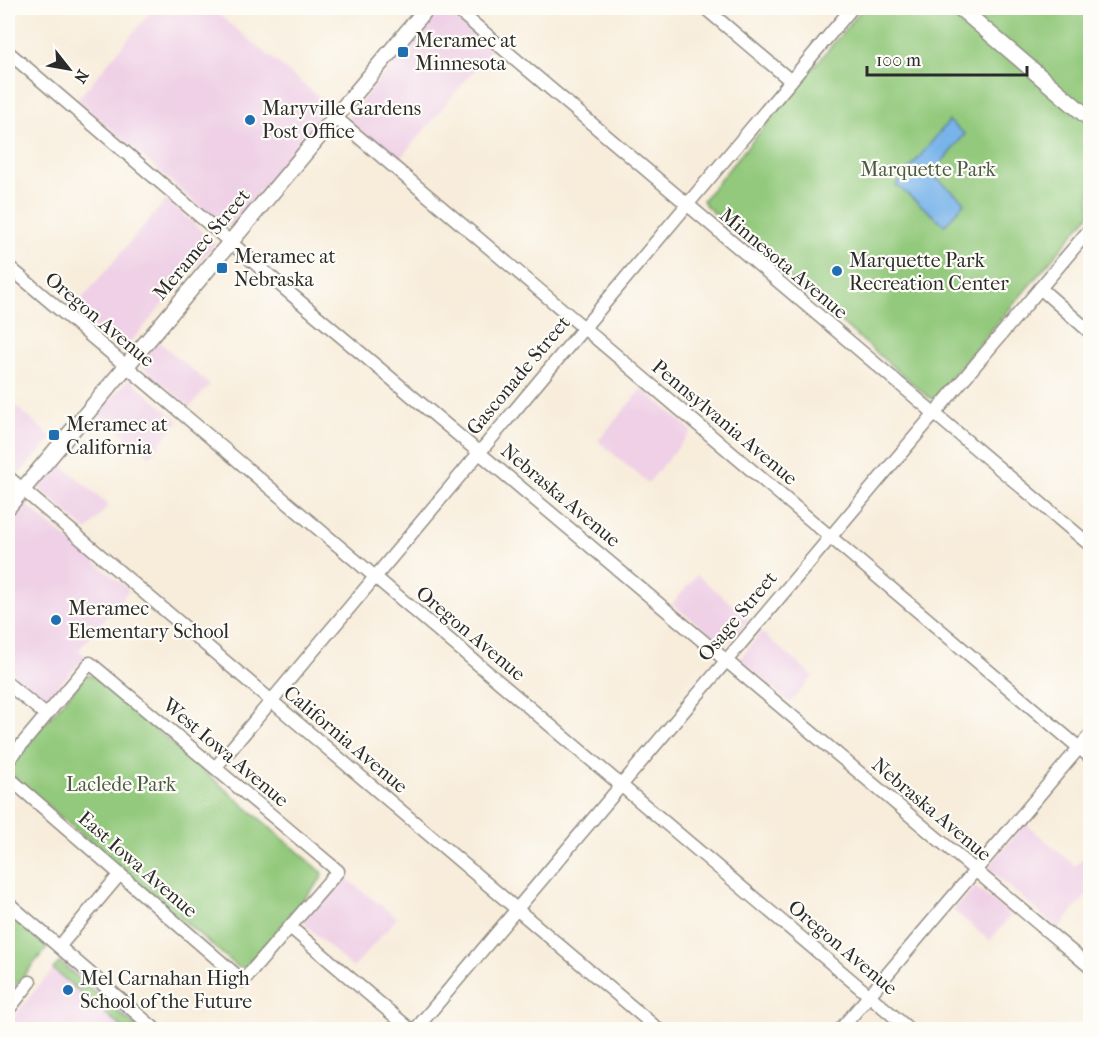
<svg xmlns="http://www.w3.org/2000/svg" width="1098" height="1037" viewBox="0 0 1098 1037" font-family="'IM FELL French Canon',serif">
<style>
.built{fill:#efd0e6}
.green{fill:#93c97c;stroke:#5f7a54;stroke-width:1.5}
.water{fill:#78b4ea;stroke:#52708a;stroke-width:1.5}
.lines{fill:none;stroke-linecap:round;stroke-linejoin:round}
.minor-casing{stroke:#928c83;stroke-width:15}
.tertiary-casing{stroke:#928c83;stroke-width:18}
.minor{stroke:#fff;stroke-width:12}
.tertiary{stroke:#fff;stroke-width:15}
.poi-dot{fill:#1f6fb2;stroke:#fdfcf7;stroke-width:2}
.labels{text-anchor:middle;stroke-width:4.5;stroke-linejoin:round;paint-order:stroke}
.poi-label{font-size:20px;fill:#2b2b2b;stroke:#fdfcf7;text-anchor:start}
.park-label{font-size:20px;fill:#4a5a43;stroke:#fdfcf7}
.street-label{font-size:20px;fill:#2b2b2b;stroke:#fdfcf7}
</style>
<rect width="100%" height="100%" fill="#fdfcf7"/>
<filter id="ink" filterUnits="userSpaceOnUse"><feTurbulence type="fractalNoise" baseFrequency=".0167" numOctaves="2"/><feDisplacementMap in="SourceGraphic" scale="12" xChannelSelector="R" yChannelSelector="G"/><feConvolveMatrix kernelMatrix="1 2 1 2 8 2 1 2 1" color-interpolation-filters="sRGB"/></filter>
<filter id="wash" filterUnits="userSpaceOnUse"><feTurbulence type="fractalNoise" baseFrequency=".008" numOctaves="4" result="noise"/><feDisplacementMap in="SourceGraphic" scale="24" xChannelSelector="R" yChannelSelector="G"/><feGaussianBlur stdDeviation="1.35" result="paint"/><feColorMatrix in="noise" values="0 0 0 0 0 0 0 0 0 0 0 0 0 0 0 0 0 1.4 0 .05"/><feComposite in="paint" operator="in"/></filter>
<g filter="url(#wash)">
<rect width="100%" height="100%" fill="#f8eddb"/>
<!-- built -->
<path class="built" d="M 154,8 L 211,8 L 331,107 L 230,226 L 220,224 L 77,100 Z
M 442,8 L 492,49 L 397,162 L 351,123 L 349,115 Z
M 167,199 L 215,244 L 123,351 L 73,309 Z
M 158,341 L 210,385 L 190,407 L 142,367 L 142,360 Z
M 129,379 L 179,421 L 150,456 L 98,413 Z
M 642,388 L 692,431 L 648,483 L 598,441 Z
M 8,399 L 52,438 L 20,473 L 8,464 Z
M 57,461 L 109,505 L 87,531 L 40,489 L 40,480 Z
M 24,503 L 129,590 L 79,650 L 86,656 L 44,702 L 35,700 L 8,676 L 8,520 Z
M 697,575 L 749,619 L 725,645 L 672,604 Z
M 761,632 L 813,676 L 790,703 L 742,661 L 741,657 Z
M 1025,823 L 1075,866 L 1083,858 L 1090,864 L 1090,891 L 1058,929 L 988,868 Z
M 342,875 L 397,918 L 353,968 L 305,925 L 307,914 Z
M 975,887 L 1011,915 L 990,941 L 953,910 Z
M 63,957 L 149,1030 L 8,1030 L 8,1023 Z"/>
<!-- green -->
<path class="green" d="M 863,8 L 1090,8 L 1090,214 L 933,399 L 928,397 L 706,206 L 703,200 Z
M 86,675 L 93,676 L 323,873 L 321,879 L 245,968 L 238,967 L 11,775 L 9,766 Z
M 8,910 L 49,945 L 8,995 Z
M 60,962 L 139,1029 L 124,1029 L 60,975 L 53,969 Z"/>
<!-- water -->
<path class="water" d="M 949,121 L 965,134 L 932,174 L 965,202 L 945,225 L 896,185 Z"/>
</g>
<g filter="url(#ink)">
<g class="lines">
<!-- minor casing -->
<g class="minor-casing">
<path id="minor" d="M 455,8 L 1090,545
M 705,8 L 791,81
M 8,52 L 292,295 L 1090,967
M 335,117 L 1090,757
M 8,266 L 910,1030
M 1040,288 L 1090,332
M 8,477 L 659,1030
M 8,684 L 46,715
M 8,761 L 90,663 L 338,871 L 243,981 L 8,777
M 215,768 L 852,8
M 8,903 L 156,1030
M 290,927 L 411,1030
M 59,947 L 120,874
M 8,1010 L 30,982
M 415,1030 L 1090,229
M 840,1030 L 1090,735"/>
</g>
<!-- tertiary casing -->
<g class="tertiary-casing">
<path id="tertiary" d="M 960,8 L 1090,119
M 8,507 L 427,8"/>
</g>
<!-- minor -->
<use href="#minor" class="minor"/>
<!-- tertiary -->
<use href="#tertiary" class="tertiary"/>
</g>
</g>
<!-- markers -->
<g class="poi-dot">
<rect x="397" y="46" width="12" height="12" rx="3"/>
<circle cx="250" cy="120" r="6"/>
<rect x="216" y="262" width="12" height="12" rx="3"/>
<circle cx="837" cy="271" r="6"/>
<rect x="48" y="429" width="12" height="12" rx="3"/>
<circle cx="56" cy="620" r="6"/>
<circle cx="68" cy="990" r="6"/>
</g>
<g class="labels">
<!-- poi labels -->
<g class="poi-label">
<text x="415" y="47">Meramec at<tspan x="415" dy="23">Minnesota</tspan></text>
<text x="262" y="115">Maryville Gardens<tspan x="262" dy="23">Post Office</tspan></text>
<text x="234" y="263">Meramec at<tspan x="234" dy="23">Nebraska</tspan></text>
<text x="849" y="267">Marquette Park<tspan x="849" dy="23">Recreation Center</tspan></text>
<text x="66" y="431">Meramec at<tspan x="66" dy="23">California</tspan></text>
<text x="68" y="615">Meramec<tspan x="68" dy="23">Elementary School</tspan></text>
<text x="80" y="985">Mel Carnahan High<tspan x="80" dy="23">School of the Future</tspan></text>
</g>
<!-- park labels -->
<g class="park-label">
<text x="928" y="176">Marquette Park</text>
<text x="121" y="791">Laclede Park</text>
</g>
<!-- street labels -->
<g class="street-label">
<text transform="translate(201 244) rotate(-50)" y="7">Meramec Street</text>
<text transform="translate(784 263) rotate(40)" y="7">Minnesota Avenue</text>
<text transform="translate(100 319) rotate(40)" y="7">Oregon Avenue</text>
<text transform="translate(518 375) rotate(-50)" y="7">Gasconade Street</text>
<text transform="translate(725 422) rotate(40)" y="7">Pennsylvania Avenue</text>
<text transform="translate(561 495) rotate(40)" y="7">Nebraska Avenue</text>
<text transform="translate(737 616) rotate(-50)" y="7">Osage Street</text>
<text transform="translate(471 633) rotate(40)" y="7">Oregon Avenue</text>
<text transform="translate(346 739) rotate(40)" y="7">California Avenue</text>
<text transform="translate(226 752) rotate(40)" y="7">West Iowa Avenue</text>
<text transform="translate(932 809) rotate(40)" y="7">Nebraska Avenue</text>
<text transform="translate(138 864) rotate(41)" y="7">East Iowa Avenue</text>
<text transform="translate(843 947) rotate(40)" y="7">Oregon Avenue</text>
</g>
</g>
<!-- margin -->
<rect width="1098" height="1037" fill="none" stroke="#fdfcf7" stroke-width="30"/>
<!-- north arrow -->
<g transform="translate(69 69) rotate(121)" stroke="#fdfcf7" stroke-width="4.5" paint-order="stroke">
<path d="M0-4.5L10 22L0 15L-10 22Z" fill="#2b2b2b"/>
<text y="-9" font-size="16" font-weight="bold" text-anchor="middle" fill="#2b2b2b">N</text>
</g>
<!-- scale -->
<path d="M867 66v9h160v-9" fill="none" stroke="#2b2b2b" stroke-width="3"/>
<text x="876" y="66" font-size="18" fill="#2b2b2b" stroke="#fdfcf7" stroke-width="4.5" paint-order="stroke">100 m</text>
</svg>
